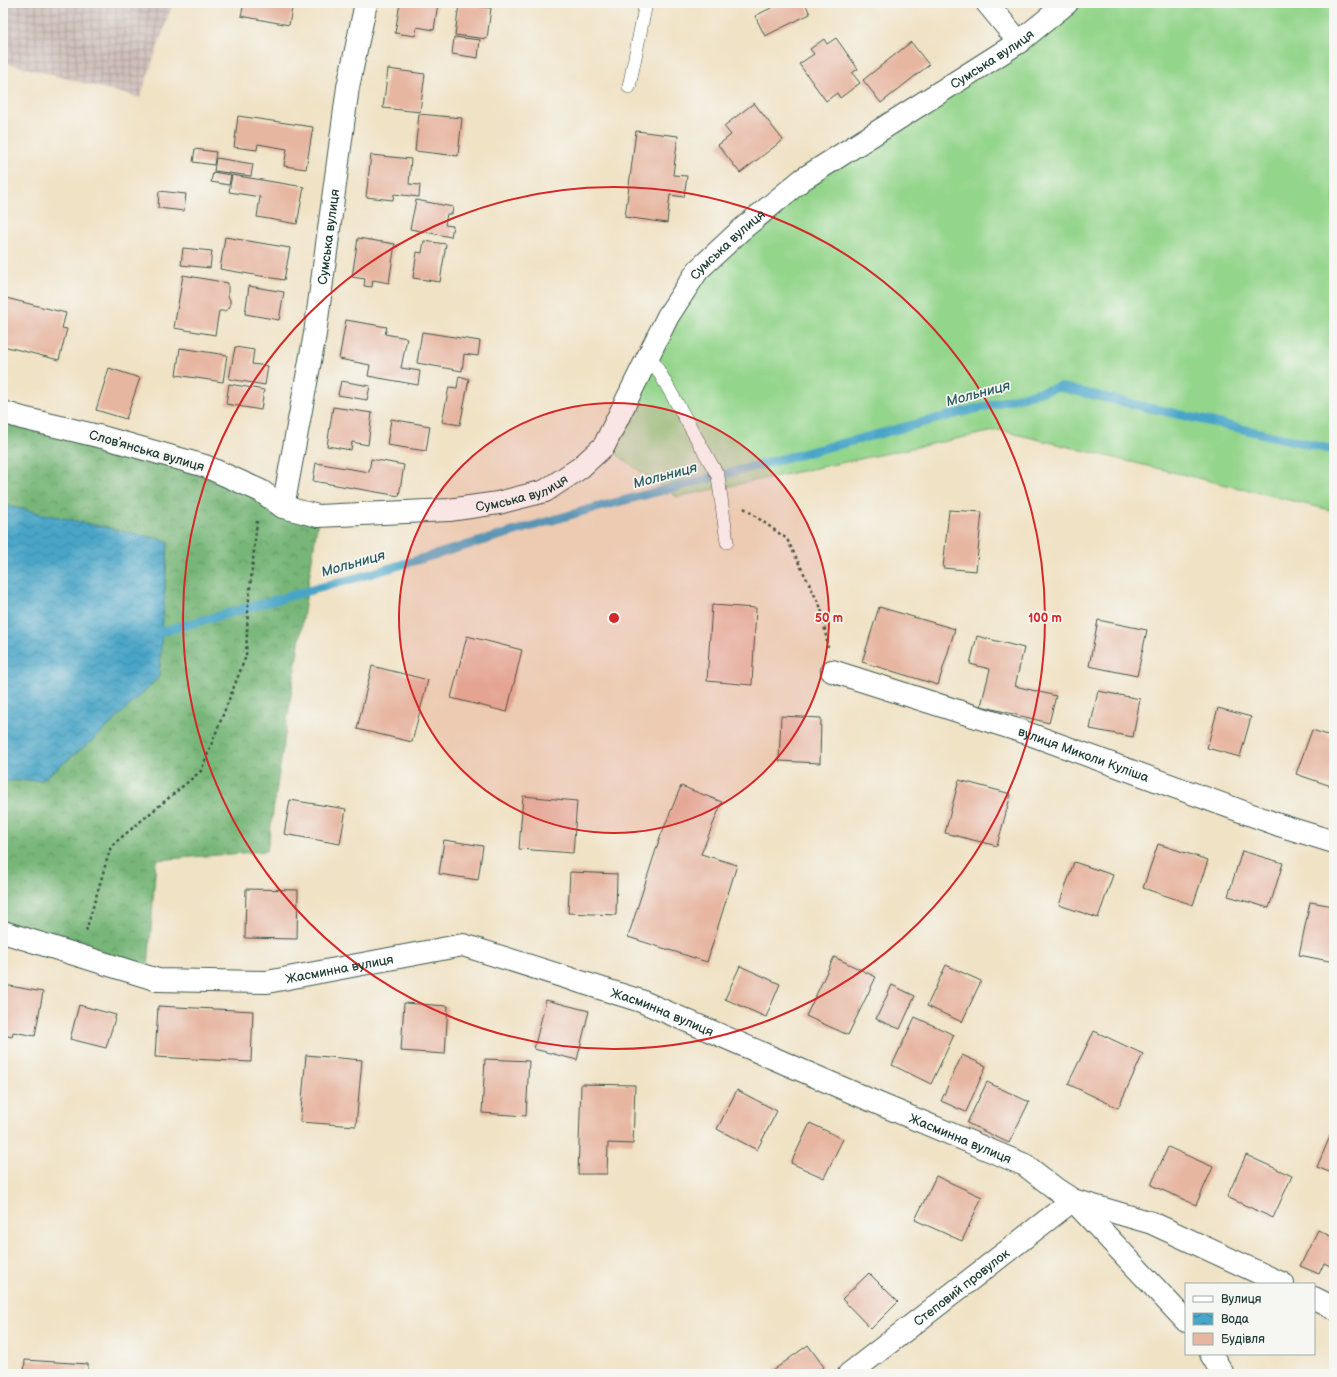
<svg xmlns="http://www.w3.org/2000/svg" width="1337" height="1377" viewBox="0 0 1337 1377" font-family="'Balsamiq Sans',sans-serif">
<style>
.industrial{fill:url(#industrial-grid)}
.forest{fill:url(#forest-crowns);stroke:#4b7a56}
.garden{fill:#94d58c;stroke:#5a8960}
.water{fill:url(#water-waves);stroke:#34717e}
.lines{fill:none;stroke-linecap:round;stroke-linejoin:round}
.stream{stroke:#48a5c7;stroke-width:9}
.building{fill:#e7b6a1}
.service-casing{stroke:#3e564a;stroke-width:14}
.minor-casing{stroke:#3e564a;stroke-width:24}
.path{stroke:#3e564a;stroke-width:2.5;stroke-dasharray:3 3;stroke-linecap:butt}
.service{stroke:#fff;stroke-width:13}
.minor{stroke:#fff;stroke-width:22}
.ring{fill:none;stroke:#d62828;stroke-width:2}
.labels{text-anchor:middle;stroke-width:3.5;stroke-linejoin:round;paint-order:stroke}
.street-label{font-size:13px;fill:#1f3d34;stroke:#f6f6f2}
.water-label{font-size:14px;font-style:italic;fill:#2b5c60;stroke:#f6f6f2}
.centre{fill:#d62828;stroke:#f6f6f2;stroke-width:2}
.ring-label{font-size:12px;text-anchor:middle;font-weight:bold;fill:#d62828;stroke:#f6f6f2;stroke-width:3.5;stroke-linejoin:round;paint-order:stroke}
</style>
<defs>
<pattern id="industrial-grid" width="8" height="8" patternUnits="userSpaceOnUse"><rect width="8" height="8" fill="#cfc0ba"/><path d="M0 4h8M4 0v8" fill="none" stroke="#a79d98"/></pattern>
<pattern id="forest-crowns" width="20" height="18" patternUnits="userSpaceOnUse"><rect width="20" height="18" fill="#77b678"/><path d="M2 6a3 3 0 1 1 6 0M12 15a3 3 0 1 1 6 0" fill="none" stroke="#619563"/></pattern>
<pattern id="water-waves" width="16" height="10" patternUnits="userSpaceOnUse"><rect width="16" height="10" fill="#48a5c7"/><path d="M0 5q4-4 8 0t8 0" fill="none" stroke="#3b88a2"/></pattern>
</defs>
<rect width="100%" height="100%" fill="#f6f6f2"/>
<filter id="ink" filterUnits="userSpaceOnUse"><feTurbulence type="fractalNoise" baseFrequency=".025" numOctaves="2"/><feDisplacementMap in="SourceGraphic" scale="8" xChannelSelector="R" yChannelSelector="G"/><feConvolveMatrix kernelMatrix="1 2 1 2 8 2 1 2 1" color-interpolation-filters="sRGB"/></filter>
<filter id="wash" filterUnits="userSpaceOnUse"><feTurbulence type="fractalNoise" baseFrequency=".012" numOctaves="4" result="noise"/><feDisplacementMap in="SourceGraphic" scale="16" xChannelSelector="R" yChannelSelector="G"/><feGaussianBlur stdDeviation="0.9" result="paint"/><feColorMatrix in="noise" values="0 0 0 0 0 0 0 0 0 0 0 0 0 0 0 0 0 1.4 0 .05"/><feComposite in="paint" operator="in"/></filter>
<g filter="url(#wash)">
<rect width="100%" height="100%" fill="#f0e2c5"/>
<!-- industrial -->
<path class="industrial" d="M 3,3 L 173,3 L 140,98 L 3,62 Z"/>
<!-- forest -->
<path class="forest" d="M 3,411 L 319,514 L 267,851 L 156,860 L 148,970 L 3,936 L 3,781 L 42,780 L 98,736 L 159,677 L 168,541 L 3,505 Z"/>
<!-- garden -->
<path class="garden" d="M 1070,3 L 1334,3 L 1334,511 L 999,430 L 677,497 L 603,445 L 668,314 L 740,229 Z"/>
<!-- water -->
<path class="water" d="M 3,505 L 168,541 L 159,677 L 98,736 L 42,780 L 3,781 Z"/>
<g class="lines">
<!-- stream -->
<path class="stream" d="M 150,631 L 161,632 L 373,573 L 587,510 L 1059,387 L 1334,450"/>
</g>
<g id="blocks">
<!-- building -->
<path class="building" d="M 244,3 L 293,3 L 289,25 L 241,16 Z
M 400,3 L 438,3 L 434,30 L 417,27 L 415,36 L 395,33 Z
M 781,3 L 805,3 L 810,14 L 765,36 L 755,16 Z
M 459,4 L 491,8 L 487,39 L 455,35 Z
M 454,37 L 480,40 L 478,58 L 452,54 Z
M 836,38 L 858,69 L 852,73 L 860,83 L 840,98 L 837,93 L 826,101 L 799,64 L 814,54 L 810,49 L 824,39 L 827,44 Z
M 911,42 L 929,65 L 881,103 L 863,80 Z
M 388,69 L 425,74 L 420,112 L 383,108 Z
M 754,103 L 783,140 L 740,173 L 718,145 L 731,135 L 724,126 Z
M 419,114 L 462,118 L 458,156 L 415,151 Z
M 238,116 L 313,127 L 306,169 L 284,166 L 287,149 L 258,144 L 257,150 L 234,147 Z
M 636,131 L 678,136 L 673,175 L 687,176 L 684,197 L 670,195 L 667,223 L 625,217 Z
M 195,149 L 216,152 L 214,165 L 193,162 Z
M 371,155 L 411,159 L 409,184 L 420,185 L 419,197 L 394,194 L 393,200 L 366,197 Z
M 216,158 L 253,164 L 251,176 L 214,171 Z
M 213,172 L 231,175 L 229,185 L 211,182 Z
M 232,175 L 304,187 L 297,224 L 257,217 L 260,197 L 229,192 Z
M 159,191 L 186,194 L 184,211 L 158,208 Z
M 416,200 L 453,207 L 452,214 L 447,214 L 445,225 L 453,226 L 451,237 L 410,229 Z
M 225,237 L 290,248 L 284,280 L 220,269 Z
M 358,238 L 395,244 L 389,283 L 373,280 L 372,287 L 364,286 L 365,279 L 352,277 Z
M 424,241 L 446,244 L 440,282 L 413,278 L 417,252 L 422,253 Z
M 183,248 L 212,251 L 210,268 L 181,265 Z
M 183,275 L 228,283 L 228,296 L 230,300 L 230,307 L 225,311 L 219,311 L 215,335 L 174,328 Z
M 249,286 L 284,292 L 279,320 L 245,314 Z
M 6,298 L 66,313 L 62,328 L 67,329 L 59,360 L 3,346 L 3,312 Z
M 346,320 L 387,327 L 385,334 L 407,338 L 401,368 L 420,371 L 418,385 L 368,376 L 370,365 L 339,359 Z
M 422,332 L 480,341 L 478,356 L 464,354 L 462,371 L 417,363 Z
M 235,347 L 254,350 L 252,364 L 268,366 L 265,385 L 229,379 Z
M 180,348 L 227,355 L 223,382 L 176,375 Z
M 109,368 L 140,378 L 126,419 L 96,410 Z
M 459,376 L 469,379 L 460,425 L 442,422 L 449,387 L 457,388 Z
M 341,381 L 370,386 L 367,400 L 338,395 Z
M 229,384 L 264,390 L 261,410 L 226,404 Z
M 333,407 L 372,413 L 368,445 L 352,442 L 351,450 L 327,446 Z
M 391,419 L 430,426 L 426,451 L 387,445 Z
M 371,459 L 404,465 L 399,496 L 313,481 L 316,463 L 369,472 Z
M 949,510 L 982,512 L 976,571 L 943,568 Z
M 712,605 L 756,608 L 752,685 L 707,681 Z
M 879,607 L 955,629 L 938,685 L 862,662 Z
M 1098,620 L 1147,630 L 1137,676 L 1089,666 Z
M 467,636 L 522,650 L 507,712 L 451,698 Z
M 977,636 L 1024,648 L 1015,686 L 1056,696 L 1049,723 L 981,706 L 990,669 L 970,664 Z
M 372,666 L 428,680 L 412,742 L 357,729 Z
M 1098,691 L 1140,699 L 1133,737 L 1090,729 Z
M 1218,708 L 1251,717 L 1240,757 L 1207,748 Z
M 781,716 L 821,718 L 820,763 L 779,761 Z
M 1312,730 L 1334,737 L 1334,787 L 1296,774 Z
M 959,780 L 1011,794 L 997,846 L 945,833 Z
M 681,786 L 722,802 L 701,854 L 737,865 L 707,962 L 628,937 L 659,840 Z
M 523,796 L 577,801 L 573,853 L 519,849 Z
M 290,800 L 346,809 L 340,844 L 284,834 Z
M 444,840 L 483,846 L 478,880 L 439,874 Z
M 1158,844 L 1208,860 L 1193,905 L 1143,888 Z
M 1242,851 L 1283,863 L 1269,908 L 1228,896 Z
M 1074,862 L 1113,875 L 1098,918 L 1059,905 Z
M 570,872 L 617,874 L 616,915 L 568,913 Z
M 246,889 L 298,890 L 297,939 L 245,938 Z
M 1310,902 L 1334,906 L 1334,962 L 1299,955 Z
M 834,957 L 876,977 L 848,1035 L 806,1016 Z
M 946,965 L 981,981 L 962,1022 L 927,1006 Z
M 740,966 L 780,984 L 766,1017 L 725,999 Z
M 4,985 L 43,992 L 35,1036 L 13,1032 L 12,1037 L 3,1035 Z
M 892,985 L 915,996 L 900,1029 L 876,1019 Z
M 546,1000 L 589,1011 L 577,1060 L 534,1049 Z
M 404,1003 L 448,1006 L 445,1054 L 401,1051 Z
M 79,1005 L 116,1015 L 106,1048 L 70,1039 Z
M 158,1006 L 253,1011 L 251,1062 L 155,1057 Z
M 915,1017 L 954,1035 L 931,1084 L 892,1065 Z
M 1094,1031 L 1143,1054 L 1118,1108 L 1068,1084 Z
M 306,1055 L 362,1060 L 356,1126 L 300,1122 Z
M 962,1055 L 986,1066 L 966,1112 L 941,1101 Z
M 485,1059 L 529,1061 L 526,1116 L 482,1113 Z
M 987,1082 L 1029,1102 L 1009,1143 L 967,1123 Z
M 581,1084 L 635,1085 L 633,1144 L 608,1143 L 607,1174 L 578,1174 Z
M 737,1090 L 777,1111 L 757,1150 L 717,1129 Z
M 810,1123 L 843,1139 L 824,1178 L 791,1163 Z
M 1334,1127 L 1334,1174 L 1317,1167 Z
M 1168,1147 L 1213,1167 L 1196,1205 L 1151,1185 Z
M 1246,1155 L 1292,1176 L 1273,1218 L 1227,1197 Z
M 936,1176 L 982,1197 L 962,1241 L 915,1220 Z
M 1318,1230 L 1334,1238 L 1334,1268 L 1324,1263 L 1319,1274 L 1300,1266 Z
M 869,1273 L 898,1302 L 871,1329 L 842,1299 Z
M 808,1345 L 824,1367 L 814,1374 L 768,1374 Z
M 25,1360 L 88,1364 L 88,1374 L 24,1374 Z"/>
</g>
</g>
<g filter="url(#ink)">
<use href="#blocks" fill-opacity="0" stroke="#3e564a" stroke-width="1"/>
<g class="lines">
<!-- service casing -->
<g class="service-casing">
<path id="service" d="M 629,87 L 646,3
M 649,354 L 718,476 L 727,542"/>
</g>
<!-- minor casing -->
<g class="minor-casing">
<g id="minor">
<path d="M 987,3 L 1019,42"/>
<path id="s1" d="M 3,412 L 22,418 L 102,437 L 205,466 L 261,491 L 283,507 L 318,516 L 449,510 L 498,503 L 545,491 L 580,468 L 604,446 L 668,316 L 698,270 L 741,230 L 803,179 L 1019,42 L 1067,3"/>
<path id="s2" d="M 283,507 L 315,334 L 348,87 L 366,3"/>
<path id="s3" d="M 832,671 L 1024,732 L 1279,825 L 1334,842"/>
<path id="s4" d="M 3,932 L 158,980 L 267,982 L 463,945 L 641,1001 L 877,1103 L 1025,1165 L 1056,1189 L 1073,1200 L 1152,1223 L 1283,1284"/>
<path d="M 1314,1298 L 1334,1308"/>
<path d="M 1211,1354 L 1223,1374"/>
<path id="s5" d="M 849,1374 L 1073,1200 L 1186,1321"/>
</g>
</g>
<!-- path -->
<path class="path" d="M 744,508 L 787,539 L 821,608 L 828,647
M 86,931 L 111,846 L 201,771 L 246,656 L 248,608 L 257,521"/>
<!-- service -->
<use href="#service" class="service"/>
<!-- minor -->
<use href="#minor" class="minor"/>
</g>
</g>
<!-- distance rings -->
<circle cx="614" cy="618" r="215" fill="#d62828" fill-opacity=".12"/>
<g class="ring">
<circle cx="614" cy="618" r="215"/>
<circle cx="614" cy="618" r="431"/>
</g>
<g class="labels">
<!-- street labels -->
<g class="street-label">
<text dy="5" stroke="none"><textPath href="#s1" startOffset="1200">Сумська вулиця</textPath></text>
<text dy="5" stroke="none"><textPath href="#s2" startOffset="274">Сумська вулиця</textPath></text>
<text dy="5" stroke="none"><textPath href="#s1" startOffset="876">Сумська вулиця</textPath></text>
<text transform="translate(147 450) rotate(16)" y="5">Словʼянська вулиця</text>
<text dy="5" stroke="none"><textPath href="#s1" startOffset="540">Сумська вулиця</textPath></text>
<text dy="5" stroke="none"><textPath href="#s3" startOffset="265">вулиця Миколи Куліша</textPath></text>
<text dy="5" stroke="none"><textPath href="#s4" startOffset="345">Жасминна вулиця</textPath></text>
<text dy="5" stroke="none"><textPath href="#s4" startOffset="681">Жасминна вулиця</textPath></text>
<text dy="5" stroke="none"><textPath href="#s4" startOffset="1005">Жасминна вулиця</textPath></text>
<text dy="5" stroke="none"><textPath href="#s5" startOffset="142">Степовий провулок</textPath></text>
</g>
<!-- water labels -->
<g class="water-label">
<text transform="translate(978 393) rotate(-15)" y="5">Мольниця</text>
<text transform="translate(665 475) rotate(-15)" y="5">Мольниця</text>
<text transform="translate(353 563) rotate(-16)" y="5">Мольниця</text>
</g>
</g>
<circle cx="614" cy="618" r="6" class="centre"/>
<g class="ring-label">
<text x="829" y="622">50 m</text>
<text x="1045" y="622">100 m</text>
</g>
<!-- margin -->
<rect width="1337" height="1377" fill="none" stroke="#f6f6f2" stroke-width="16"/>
<!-- legend -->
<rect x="1185" y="1283" width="130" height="72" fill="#f6f6f2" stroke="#a0aca6"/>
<rect x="1193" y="1296" width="20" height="6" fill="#ffffff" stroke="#a0aca6"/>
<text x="1221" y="1303" font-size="12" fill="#1f3d34">Вулиця</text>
<rect x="1193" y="1313" width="20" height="12" fill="url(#water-waves)" stroke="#a0aca6"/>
<text x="1221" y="1323" font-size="12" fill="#1f3d34">Вода</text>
<rect x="1193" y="1333" width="20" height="12" fill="#e7b6a1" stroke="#a0aca6"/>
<text x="1221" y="1343" font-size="12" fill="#1f3d34">Будівля</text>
</svg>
